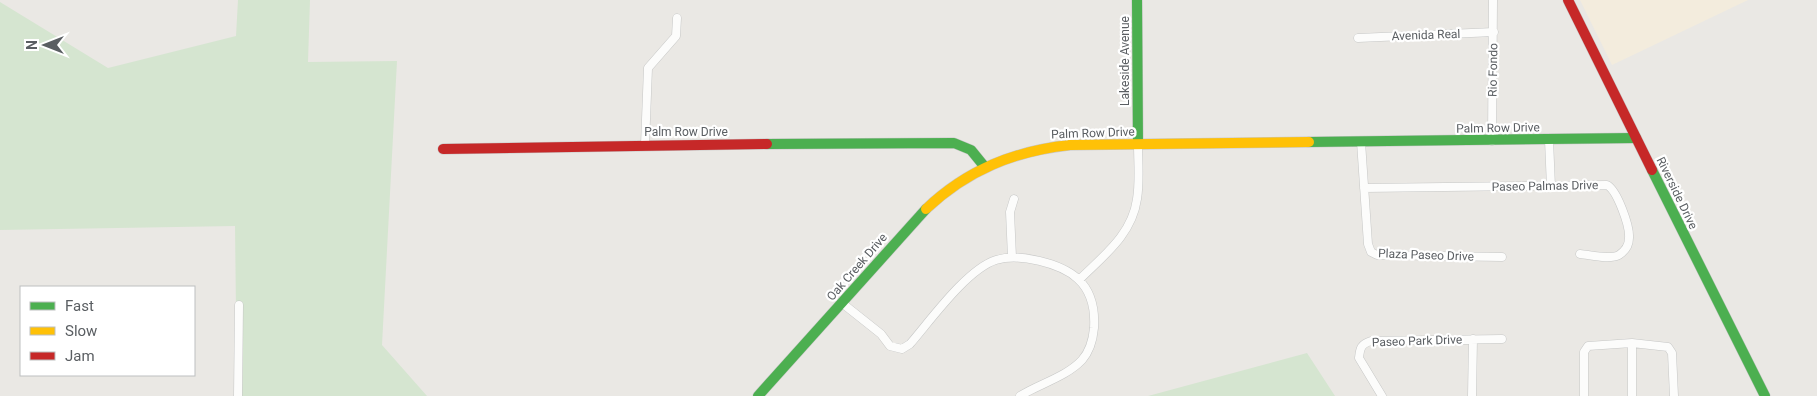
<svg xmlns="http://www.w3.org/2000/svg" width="1817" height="396" viewBox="0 0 1817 396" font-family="Roboto,sans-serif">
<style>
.commercial{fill:#f3ecdd}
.green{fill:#d5e5d0}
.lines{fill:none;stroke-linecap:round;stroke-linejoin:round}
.street-casing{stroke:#c6c7c6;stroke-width:9}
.fast-casing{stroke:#c6c6c6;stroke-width:11}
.slow-casing{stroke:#c6c6c6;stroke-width:11}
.jam-casing{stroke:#c6c6c6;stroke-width:11}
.street{stroke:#fcfcfb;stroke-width:8}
.fast{stroke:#4caf50;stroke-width:10}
.slow{stroke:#ffc107;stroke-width:10}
.jam{stroke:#c62828;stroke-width:10}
.labels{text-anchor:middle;stroke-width:4.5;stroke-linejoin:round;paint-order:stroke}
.street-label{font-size:12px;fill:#5a5e62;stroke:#fff}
</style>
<rect width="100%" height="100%" fill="#eae8e4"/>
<!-- commercial -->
<path class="commercial" d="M 1580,0 L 1748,0 L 1612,65 Z"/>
<!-- green -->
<path class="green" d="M 238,0 L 310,0 L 308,62 L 397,61 L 382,345 L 427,396 L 237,396 L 235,226 L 0,230 L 0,2 L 108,68 L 236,36 Z
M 1307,353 L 1335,396 L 1148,396 Z"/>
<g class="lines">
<!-- street casing -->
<g class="street-casing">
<path id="street" d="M 1358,38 L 1494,32
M 1549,140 L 1551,187
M 1492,141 L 1493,0
M 1361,142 L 1368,244 L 1371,252 L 1377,255 L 1502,257
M 645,145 L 648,68 L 676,36 L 677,18
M 1364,188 L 1607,185 C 1617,190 1630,226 1629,238 C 1629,245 1625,251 1619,255 C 1609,260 1591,255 1580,254
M 1012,257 L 1010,212 L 1014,199
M 1079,280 C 1103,256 1132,235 1137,199 C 1140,181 1138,162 1138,144
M 842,303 L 881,334 L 890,346 L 902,349 L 910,344 C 930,321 967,269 996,260 C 1019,253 1061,263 1078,279 C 1092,292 1095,312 1094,328 C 1093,339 1089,352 1082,360 C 1066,377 1039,384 1020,396
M 1632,343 L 1632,396
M 238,396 L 239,305
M 1382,396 L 1359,358 C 1360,348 1361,344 1371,341 L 1502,339
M 1472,396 L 1473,339
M 1584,396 L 1584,352 L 1588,346 L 1632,343 L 1668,347 L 1672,353 L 1674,396"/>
</g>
<!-- fast casing -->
<g class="fast-casing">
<path id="fast" d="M 1137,0 L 1138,144
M 1309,142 L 1636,138
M 767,144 L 954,143 L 971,150 L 984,166
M 1652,170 L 1765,396
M 758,396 L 926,209"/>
</g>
<!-- slow casing -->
<g class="slow-casing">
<path id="slow" d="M 926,209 C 967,170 1014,151 1070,145 L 1309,142"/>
</g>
<!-- jam casing -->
<g class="jam-casing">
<path id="jam" d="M 1568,0 L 1652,170
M 443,149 L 767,144"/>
</g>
<!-- street -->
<use href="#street" class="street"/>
<!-- fast -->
<use href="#fast" class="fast"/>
<!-- slow -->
<use href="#slow" class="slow"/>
<!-- jam -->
<use href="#jam" class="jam"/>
</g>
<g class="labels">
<!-- street labels -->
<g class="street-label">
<text transform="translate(1426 35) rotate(-2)" y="4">Avenida Real</text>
<text transform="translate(1125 61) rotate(-90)" y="4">Lakeside Avenue</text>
<text transform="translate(1493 70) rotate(-89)" y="4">Rio Fondo</text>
<text transform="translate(1498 128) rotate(-1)" y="4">Palm Row Drive</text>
<text x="686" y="136">Palm Row Drive</text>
<text transform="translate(1093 133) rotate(-2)" y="4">Palm Row Drive</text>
<text transform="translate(1545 186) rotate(-1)" y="4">Paseo Palmas Drive</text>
<text transform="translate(1677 193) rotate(64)" y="4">Riverside Drive</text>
<text transform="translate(1426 255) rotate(2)" y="4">Plaza Paseo Drive</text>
<text transform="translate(857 267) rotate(-49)" y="4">Oak Creek Drive</text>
<text transform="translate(1417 341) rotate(-2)" y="4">Paseo Park Drive</text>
</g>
</g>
<!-- legend -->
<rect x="20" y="286" width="175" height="90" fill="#ffffff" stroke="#bdbfc0"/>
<rect x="30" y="302" width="25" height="8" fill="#4caf50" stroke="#bdbfc0"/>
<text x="65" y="311" font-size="15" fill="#5a5e62">Fast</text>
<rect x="30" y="327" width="25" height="8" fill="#ffc107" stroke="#bdbfc0"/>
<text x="65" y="336" font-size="15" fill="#5a5e62">Slow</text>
<rect x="30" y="352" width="25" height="8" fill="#c62828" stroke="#bdbfc0"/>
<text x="65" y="361" font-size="15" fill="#5a5e62">Jam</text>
<!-- north arrow -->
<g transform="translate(45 45) rotate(270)" stroke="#ffffff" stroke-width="4" paint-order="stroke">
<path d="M0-4L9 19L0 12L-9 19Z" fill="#5a5e62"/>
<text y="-8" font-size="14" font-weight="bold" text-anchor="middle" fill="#5a5e62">N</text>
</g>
</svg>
